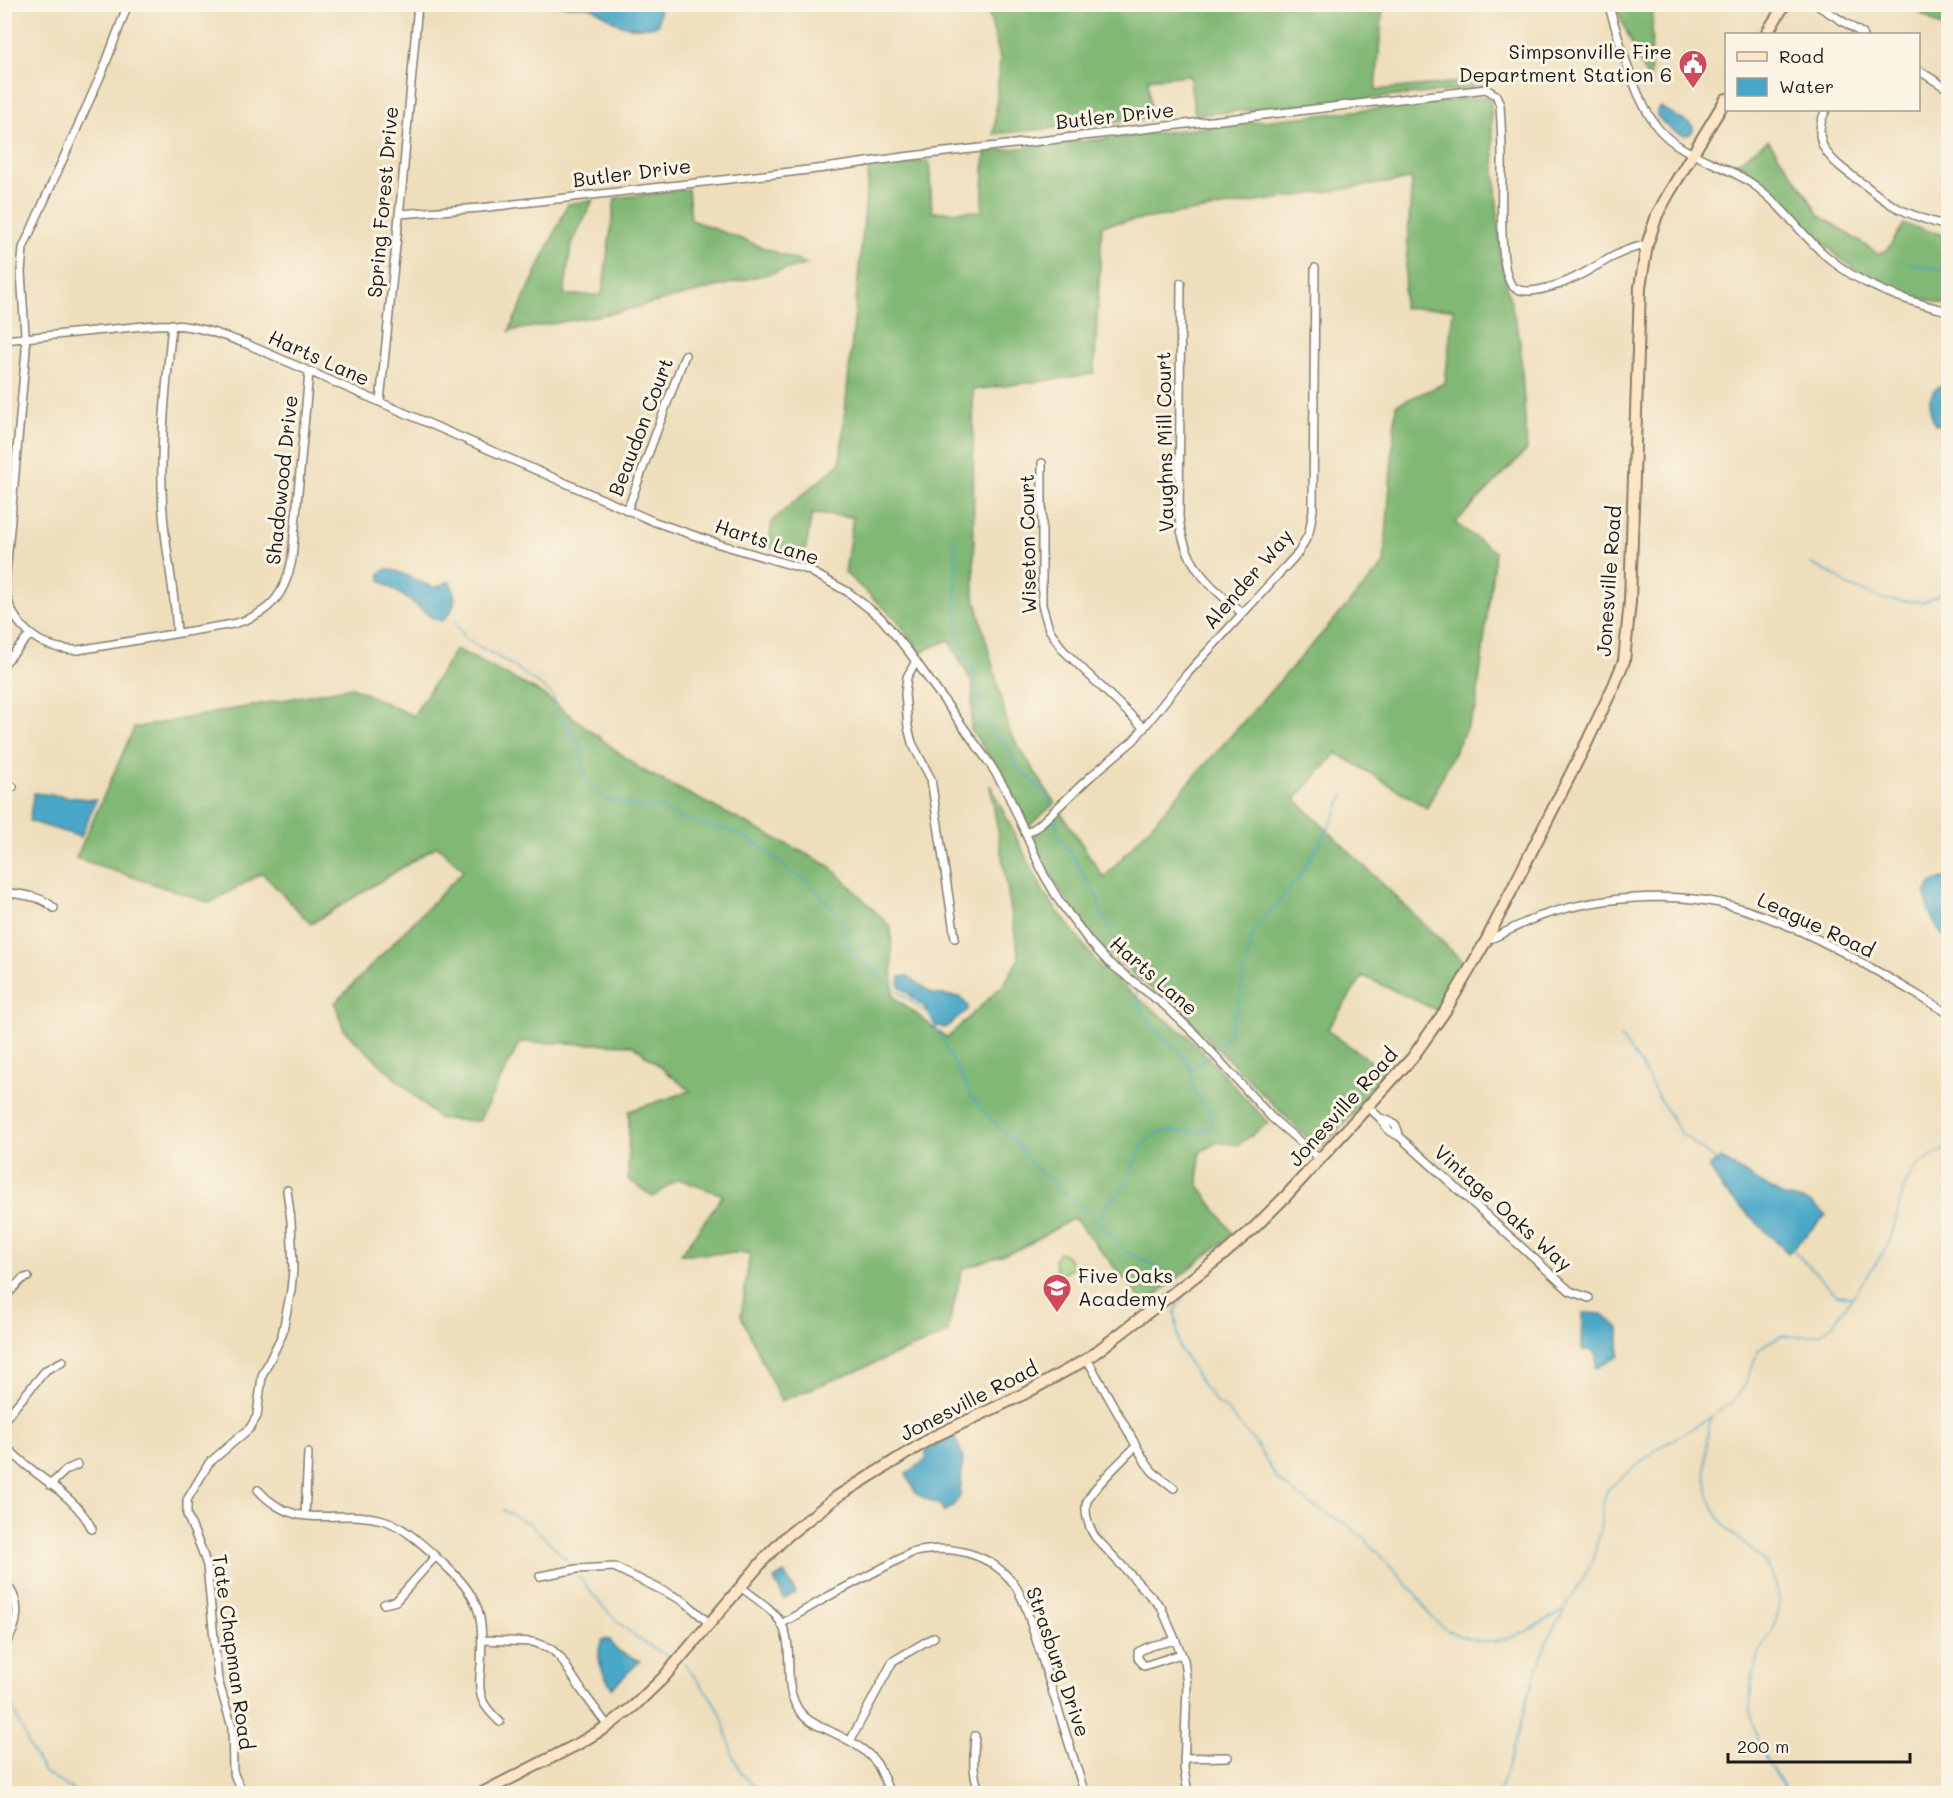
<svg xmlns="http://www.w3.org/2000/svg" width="1953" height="1798" viewBox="0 0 1953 1798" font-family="Mali,sans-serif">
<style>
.green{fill:#a2d788;stroke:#5f7a52;stroke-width:1.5}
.forest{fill:#81b874;stroke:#4e6a48;stroke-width:1.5}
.water{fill:#48a7c7;stroke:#326272;stroke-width:1.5}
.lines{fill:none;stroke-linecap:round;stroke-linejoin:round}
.stream{stroke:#48a7c7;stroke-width:1.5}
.street-casing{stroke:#857d6c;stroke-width:10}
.secondary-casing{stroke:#857d6c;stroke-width:14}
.street{stroke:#fff;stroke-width:7}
.secondary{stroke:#fee5c5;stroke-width:10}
.labels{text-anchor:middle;stroke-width:6;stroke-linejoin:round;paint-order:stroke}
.poi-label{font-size:20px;fill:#1c1c1c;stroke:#fcf5e5;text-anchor:end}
.street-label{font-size:20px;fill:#1c1c1c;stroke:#fcf5e5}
</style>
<rect width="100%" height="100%" fill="#fcf5e5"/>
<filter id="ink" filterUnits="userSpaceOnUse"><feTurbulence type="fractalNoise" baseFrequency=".0167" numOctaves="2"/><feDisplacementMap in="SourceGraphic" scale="12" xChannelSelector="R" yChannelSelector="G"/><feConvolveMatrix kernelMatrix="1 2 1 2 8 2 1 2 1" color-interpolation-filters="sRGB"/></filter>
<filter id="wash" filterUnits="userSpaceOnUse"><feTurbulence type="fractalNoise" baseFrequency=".008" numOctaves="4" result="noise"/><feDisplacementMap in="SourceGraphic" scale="24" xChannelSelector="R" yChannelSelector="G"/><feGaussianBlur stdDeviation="1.35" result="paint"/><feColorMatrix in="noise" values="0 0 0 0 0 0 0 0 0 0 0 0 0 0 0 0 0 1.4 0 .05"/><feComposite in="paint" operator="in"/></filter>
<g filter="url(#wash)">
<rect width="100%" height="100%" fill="#eedebc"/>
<!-- green -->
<path class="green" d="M 1059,1252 L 1066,1255 L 1074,1267 L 1058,1276 L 1054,1260 Z"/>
<!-- forest -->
<path class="forest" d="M 987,5 L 1383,5 L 1376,90 L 1481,80 L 1483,88 L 1195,115 L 1189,75 L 1148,79 L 1151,119 L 994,134 L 1000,58 Z
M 1615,5 L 1653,5 L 1650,85 Z
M 1916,5 L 1948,5 L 1948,31 L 1912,8 Z
M 1490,96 L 1501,262 L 1520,341 L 1527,450 L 1455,523 L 1495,552 L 1476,708 L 1427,808 L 1337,753 L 1295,799 L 1465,964 L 1438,1011 L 1363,976 L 1327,1030 L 1390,1075 L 1319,1150 L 1185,1016 L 1097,945 L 1047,870 L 1033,837 L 1060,811 L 1104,878 L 1384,564 L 1396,405 L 1445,383 L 1453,309 L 1403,308 L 1412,179 L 1102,225 L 1094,374 L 973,390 L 974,594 L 1010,733 L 1055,803 L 1028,827 L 1009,787 L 971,729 L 973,685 L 949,640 L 920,652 L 897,620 L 845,573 L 853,517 L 812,514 L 804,559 L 769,547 L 772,521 L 840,463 L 869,167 L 929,161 L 932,212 L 982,211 L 985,152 Z
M 1768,140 L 1803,189 L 1819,215 L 1878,254 L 1887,250 L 1904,224 L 1948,236 L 1948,305 L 1900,293 L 1876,283 L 1838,257 L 1765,184 L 1732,166 Z
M 688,189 L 691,220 L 807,264 L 614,313 L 509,331 L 568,204 L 593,200 L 571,246 L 564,295 L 602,295 L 615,198 Z
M 456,649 L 541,693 L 642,770 L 830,866 L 891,927 L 893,996 L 947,1038 L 1004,984 L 1019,958 L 990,785 L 1044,893 L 1104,972 L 1189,1037 L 1268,1123 L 1238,1145 L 1218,1142 L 1200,1152 L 1198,1184 L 1233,1234 L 1145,1304 L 1074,1218 L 1020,1249 L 962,1269 L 947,1334 L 781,1401 L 741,1316 L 750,1253 L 681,1254 L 723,1195 L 678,1179 L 653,1197 L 628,1179 L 629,1111 L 690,1091 L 633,1045 L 520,1042 L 479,1121 L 439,1119 L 344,1030 L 335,1003 L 464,870 L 437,846 L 311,924 L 262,873 L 210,903 L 76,858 L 134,728 L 352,687 L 413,716 Z"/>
<!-- water -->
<path class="water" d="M 555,5 L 660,5 L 658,25 C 649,28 631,28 621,25 C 609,21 601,9 588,7 C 577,5 566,7 555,5 Z
M 1660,107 L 1690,124 L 1693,127 L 1693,131 L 1688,135 C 1674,135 1666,126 1657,116 L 1657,110 Z
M 1948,382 L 1948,426 L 1935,424 C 1926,405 1927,390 1948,382 Z
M 386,569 C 403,570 425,588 436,587 C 440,586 445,583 449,581 C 459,596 455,611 442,621 C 430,619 423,610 413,603 C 403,595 391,589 380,580 L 380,573 Z
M 34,793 L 96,800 L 81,837 L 29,821 Z
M 1942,878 L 1948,878 L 1948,941 C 1935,927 1927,913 1925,893 L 1931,884 Z
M 908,976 L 933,994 L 960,997 L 968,1006 L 967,1010 L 945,1028 L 935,1025 L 925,1007 L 899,986 L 900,977 Z
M 1720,1158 L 1781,1195 L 1810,1202 L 1826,1215 L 1788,1253 L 1723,1190 L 1709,1167 Z
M 1583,1313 L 1603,1314 L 1619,1328 L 1619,1356 L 1596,1368 L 1596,1355 L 1590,1350 L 1582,1350 Z
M 954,1435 L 963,1457 L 960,1496 L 952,1507 L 944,1512 L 940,1505 L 916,1494 L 906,1474 L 927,1459 L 925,1451 Z
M 784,1573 L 796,1593 L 784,1599 L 774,1579 Z
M 603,1639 L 610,1640 L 616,1650 L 640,1661 L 612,1688 C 603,1674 593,1655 603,1639 Z"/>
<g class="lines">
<!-- stream -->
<path class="stream" d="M 1908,263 L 1948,271
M 955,538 L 957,629 L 959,640 L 973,668 L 980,701 L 990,728 L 1011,753 L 1015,764 L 1039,787 L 1049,799 L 1052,806
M 1811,564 L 1836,576 L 1848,586 L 1886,600 L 1924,602 L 1948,590
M 454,621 L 466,639 L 512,665 L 552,694 L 562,720 L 579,743 L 587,783 L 595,792 L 605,799 L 645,808 L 661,809 L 687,821 L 732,831 L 747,838 L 762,848 L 781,862 L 789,872 L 803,879 L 821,895 L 841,917 L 849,950 L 890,985 L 929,1014 L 972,1098 L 999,1129 L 1014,1140 L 1033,1165 L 1090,1214 L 1125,1251 L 1158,1267 L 1173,1279 L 1176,1285
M 1055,816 L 1058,836 L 1071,854 L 1099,900 L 1101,912 L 1124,960 L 1137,973 L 1137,978
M 1620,1037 L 1640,1063 L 1656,1093 L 1680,1132 L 1715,1160
M 1217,1048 L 1226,1039 L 1237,1009 L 1253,932 L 1299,877 L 1332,822 L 1344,795
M 1193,1069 L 1198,1063 L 1210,1055
M 1103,1226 C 1103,1222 1102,1217 1103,1213 C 1106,1202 1117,1197 1123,1188 C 1133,1171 1140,1137 1162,1132 C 1179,1128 1196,1137 1212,1128 C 1214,1109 1207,1110 1197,1096 C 1190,1086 1195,1072 1187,1061 C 1170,1037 1137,1024 1137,990
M 1792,1249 L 1837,1295 L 1852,1297
M 1181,1294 L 1183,1297 L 1175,1311 L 1179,1347 L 1204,1387 L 1217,1403 L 1226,1409 L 1256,1444 L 1278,1480 L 1310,1504 L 1346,1524 L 1364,1538 L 1414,1592 L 1431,1617 L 1447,1630 L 1460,1636 L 1480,1641 L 1495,1642 L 1513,1637 L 1531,1629 L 1562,1611
M 1711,1418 C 1703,1452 1700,1499 1726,1527 C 1750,1553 1770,1555 1778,1594 C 1783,1614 1772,1627 1763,1645 C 1745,1682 1746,1727 1769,1763 C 1775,1773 1782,1783 1789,1794
M 503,1510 L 532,1525 L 567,1560
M 579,1577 C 607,1614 630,1638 672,1658
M 684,1663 L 712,1699 L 721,1714 L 733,1756 L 741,1773 L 763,1794
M 4,1696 L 10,1702 L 32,1752 L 44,1772 L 79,1794
M 1498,1794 L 1508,1766 L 1524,1714 L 1527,1699 L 1547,1641 L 1592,1562 L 1600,1532 L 1603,1501 L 1608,1489 L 1657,1449 L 1711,1417 L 1733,1401 L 1744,1387 L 1758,1351 L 1770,1341 L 1783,1336 L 1810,1336 L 1820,1334 L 1833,1324 L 1886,1249 C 1898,1226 1898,1191 1913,1172 C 1921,1160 1936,1154 1948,1148"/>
</g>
</g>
<g filter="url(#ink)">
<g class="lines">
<!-- street casing -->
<g class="street-casing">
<path id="street" d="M 128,4 L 104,68 L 23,248 L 21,272 L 26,350 L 5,585 C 9,624 38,650 78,650 L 233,624 C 270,614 285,595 292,559 L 309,372
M 1608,4 C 1621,43 1632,94 1657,127 C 1681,157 1724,163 1754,185 C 1782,205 1800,233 1825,255 C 1860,286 1905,301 1948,311
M 1815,4 L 1863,34
M 1918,70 L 1948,89
M 1826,110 C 1807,146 1836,164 1862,183 C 1873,191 1884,201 1896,207 C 1912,216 1931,221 1948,227
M 399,214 L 480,208 L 825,168 L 903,157 L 1486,89 L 1496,95 L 1500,105 C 1501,121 1502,138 1502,155 C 1503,177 1496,278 1515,288 C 1527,295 1548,288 1560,284 C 1590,274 1615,249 1647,245
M 1181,283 L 1179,517 C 1184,565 1207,583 1242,613
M 172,324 C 166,387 159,450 163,513 C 166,553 175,593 177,633
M 4,340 L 154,325 C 192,323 214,332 249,345 L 655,522 L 719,544 L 808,570 L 848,592 L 881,618 L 909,652 L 990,764 L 1006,790 L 1044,875 L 1060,902 L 1089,941 L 1108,962 L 1164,1005 L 1197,1036 L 1271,1117 L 1320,1159
M 380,402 L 403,177 L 418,4
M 1042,463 L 1042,605 L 1049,629 L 1063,650 L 1144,728
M 627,511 L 685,355
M 916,661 L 907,677 L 905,694 L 908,727 L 912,743 L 931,779 L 955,938
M 4,664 L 30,635
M 4,788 L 13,787
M 1026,834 L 1038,826 L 1091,776 L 1134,740 L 1186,675 L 1299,552 L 1309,533 L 1313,510 L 1315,268
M 4,892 C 22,895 40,895 54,908
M 1486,941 C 1506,933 1524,921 1544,915 C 1604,895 1685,890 1746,910 C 1818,933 1883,975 1948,1013
M 1368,1107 L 1380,1118 L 1389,1131 L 1399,1136 L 1570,1291 L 1589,1298
M 1380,1118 C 1391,1121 1398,1124 1399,1136
M 4,1298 L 22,1279 L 28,1277
M 1087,1359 L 1146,1463 L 1153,1472 L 1174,1488
M 4,1420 L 46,1370 L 63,1361
M 4,1444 C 30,1475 75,1493 92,1529
M 1135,1447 C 1125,1458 1087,1492 1086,1505 C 1085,1517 1089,1527 1095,1537 L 1161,1607 L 1184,1660 L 1187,1685 L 1184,1768 L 1188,1794
M 50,1485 L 66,1470 L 77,1465
M 258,1490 C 298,1534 335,1507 383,1520 C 405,1526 432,1553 449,1569 C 483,1601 483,1620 481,1664 C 480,1676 478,1690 483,1701 C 486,1709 494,1716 500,1722
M 305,1516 L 308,1453
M 540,1576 L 577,1569 L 614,1567 L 684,1601 L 710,1624
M 4,1582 C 23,1601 19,1626 4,1646
M 741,1587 C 754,1598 774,1609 782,1625 C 796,1652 780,1687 801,1713 C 808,1722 819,1726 828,1730 C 846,1739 865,1747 877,1764 C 882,1772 886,1784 890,1794
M 384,1604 L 396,1601 L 435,1557
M 781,1624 L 829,1596 L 911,1553 C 949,1543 993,1553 1016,1587 C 1020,1593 1023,1601 1026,1608 L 1085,1794
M 482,1640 L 533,1642 L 550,1648 L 560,1657 L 582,1691 L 608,1726
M 1176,1640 L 1150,1646 L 1138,1652 L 1138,1658 L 1144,1666 L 1181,1654
M 975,1736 C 974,1755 971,1776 981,1794
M 850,1741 L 893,1661 L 934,1637
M 1184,1758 L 1228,1757
M 244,1794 L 236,1779 L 233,1771 L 232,1727 L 218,1680 L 207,1566 L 201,1548 L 187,1515 L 187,1500 L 209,1463 L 250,1428 L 257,1416 L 262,1376 L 282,1335 L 291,1290 L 293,1270 L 291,1221 L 287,1190"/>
</g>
<!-- secondary casing -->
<g class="secondary-casing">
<path id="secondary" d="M 1766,34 L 1785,4
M 480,1794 L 578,1744 L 608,1726 L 634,1706 L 663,1678 L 767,1556 L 787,1536 L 838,1496 L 933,1437 L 1026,1393 L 1087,1359 L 1223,1255 L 1255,1227 L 1286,1196 L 1412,1058 L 1445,1011 L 1486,941 L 1588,740 L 1614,685 L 1624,661 L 1630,602 L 1640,287 L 1647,245 L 1657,215 L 1669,193 L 1726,99"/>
</g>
<!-- street -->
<use href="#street" class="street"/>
<!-- secondary -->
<use href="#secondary" class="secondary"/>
</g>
</g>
<!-- icons -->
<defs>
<g id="civic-pin" transform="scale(1.5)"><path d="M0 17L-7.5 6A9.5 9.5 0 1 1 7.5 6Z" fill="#d1495b" stroke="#fcf5e5"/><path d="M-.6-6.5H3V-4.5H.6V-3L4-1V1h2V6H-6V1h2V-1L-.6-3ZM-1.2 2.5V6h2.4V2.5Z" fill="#fff"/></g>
<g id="school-pin" transform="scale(1.5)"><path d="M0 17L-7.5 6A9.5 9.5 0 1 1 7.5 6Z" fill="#d1495b" stroke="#fcf5e5"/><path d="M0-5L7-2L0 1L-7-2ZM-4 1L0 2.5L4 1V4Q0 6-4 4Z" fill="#fff"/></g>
</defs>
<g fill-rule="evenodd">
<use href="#civic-pin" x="1693" y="64"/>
<use href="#school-pin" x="1057" y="1288"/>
</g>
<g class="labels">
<!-- poi labels -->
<g class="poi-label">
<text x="1672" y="59">Simpsonville Fire<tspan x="1672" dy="23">Department Station 6</tspan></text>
<text x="1078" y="1283" text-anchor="start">Five Oaks<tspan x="1078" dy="23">Academy</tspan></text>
</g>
<!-- street labels -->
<g class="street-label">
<text transform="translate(1115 116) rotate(-6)" y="7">Butler Drive</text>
<text transform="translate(632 173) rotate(-7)" y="7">Butler Drive</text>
<text transform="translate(383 202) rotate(-85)" y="7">Spring Forest Drive</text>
<text transform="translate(319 358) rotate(24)" y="7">Harts Lane</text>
<text transform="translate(641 427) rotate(-69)" y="7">Beaudon Court</text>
<text transform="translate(1165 442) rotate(-91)" y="7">Vaughns Mill Court</text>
<text transform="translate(282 480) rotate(-84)" y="7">Shadowood Drive</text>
<text transform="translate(767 542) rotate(18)" y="7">Harts Lane</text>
<text transform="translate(1028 544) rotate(-91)" y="7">Wiseton Court</text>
<text transform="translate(1248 579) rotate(-49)" y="7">Alender Way</text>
<text transform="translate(1609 581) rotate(-86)" y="7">Jonesville Road</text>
<text transform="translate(1816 925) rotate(25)" y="7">League Road</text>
<text transform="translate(1154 976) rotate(41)" y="7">Harts Lane</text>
<text transform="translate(1343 1107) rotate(-48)" y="7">Jonesville Road</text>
<text transform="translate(1503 1208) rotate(42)" y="7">Vintage Oaks Way</text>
<text transform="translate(969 1401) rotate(-27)" y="7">Jonesville Road</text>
<text transform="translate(233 1652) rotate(82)" y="7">Tate Chapman Road</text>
<text transform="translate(1058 1662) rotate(71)" y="7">Strasburg Drive</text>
</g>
</g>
<!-- margin -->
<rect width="1953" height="1798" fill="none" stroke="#fcf5e5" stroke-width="24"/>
<!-- legend -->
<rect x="1725" y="33" width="195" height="78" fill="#fcf5e5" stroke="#a29e95" stroke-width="1.5"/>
<rect x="1737" y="52" width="30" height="9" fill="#fee5c5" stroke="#a29e95" stroke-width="1.5"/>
<text x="1779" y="63" font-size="18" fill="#1c1c1c">Road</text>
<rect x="1737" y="78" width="30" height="18" fill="#48a7c7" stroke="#a29e95" stroke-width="1.5"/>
<text x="1779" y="93" font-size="18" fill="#1c1c1c">Water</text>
<!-- scale -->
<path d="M1728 1753v9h182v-9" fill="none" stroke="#1c1c1c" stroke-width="3"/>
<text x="1737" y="1753" font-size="18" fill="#1c1c1c" stroke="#fcf5e5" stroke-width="4.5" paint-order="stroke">200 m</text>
</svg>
